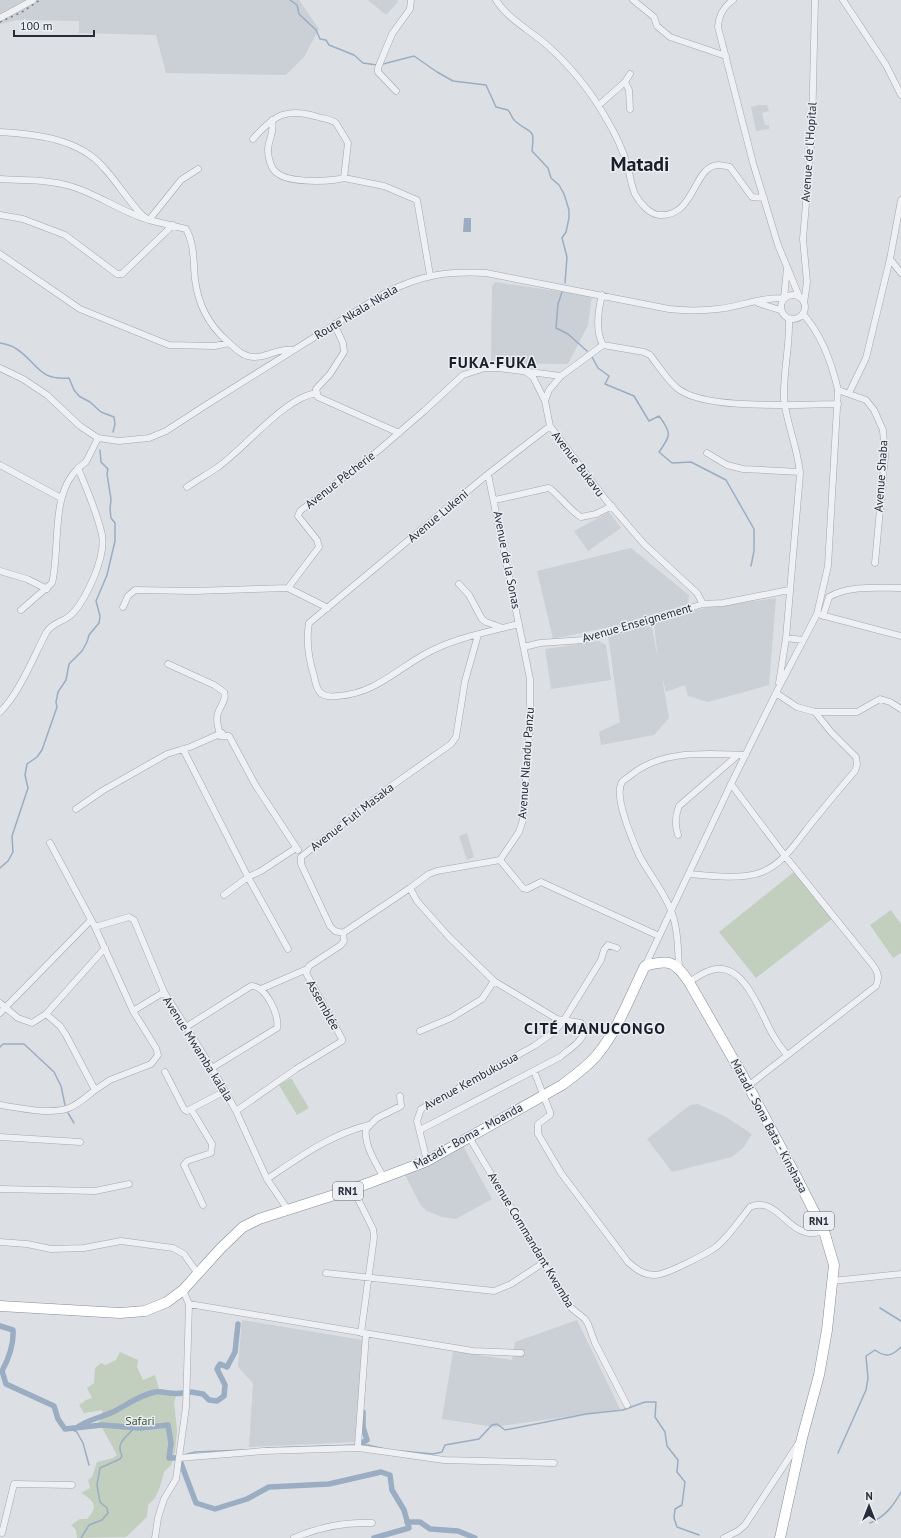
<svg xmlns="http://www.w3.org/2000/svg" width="901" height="1538" viewBox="0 0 901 1538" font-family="'PT Sans',sans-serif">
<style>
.built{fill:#cbcfd6}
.green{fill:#c2cebe}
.water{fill:#9aadc2}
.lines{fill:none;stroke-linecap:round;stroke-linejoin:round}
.stream{stroke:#9aadc2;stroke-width:1.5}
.canal{stroke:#9aadc2;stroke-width:5.5}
.minor-casing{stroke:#a2a7ae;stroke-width:7}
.trunk-casing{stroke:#858d9a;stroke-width:11}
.minor{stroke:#eef0f4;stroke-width:6}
.trunk{stroke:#fff;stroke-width:10}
.rail{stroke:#777f8d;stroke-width:1.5;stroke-dasharray:2 4;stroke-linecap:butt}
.labels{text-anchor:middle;stroke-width:3;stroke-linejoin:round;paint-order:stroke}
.shield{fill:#ebeef3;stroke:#626872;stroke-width:1}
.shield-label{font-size:11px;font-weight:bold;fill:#272e3a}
.street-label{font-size:12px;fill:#272e3a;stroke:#ebeef3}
.park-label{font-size:12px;fill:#3c5436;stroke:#ebeef3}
.district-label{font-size:16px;font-weight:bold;letter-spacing:1px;fill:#1a1f2a;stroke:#ebeef3}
.town-label{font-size:20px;font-weight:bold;fill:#1a1f2a;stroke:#ebeef3}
</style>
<rect width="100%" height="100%" fill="#dce0e5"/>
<!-- built -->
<path class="built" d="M 0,0 L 299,0 L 319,29 L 304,57 L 286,75 L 166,73 L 156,35 L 79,33 L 79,21 L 17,20 L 0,24 Z
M 368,0 L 397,0 L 398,2 L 386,15 Z
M 758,105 L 767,105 L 769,111 L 762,113 L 765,125 L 769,125 L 769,129 L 756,131 L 751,107 Z
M 495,282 L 592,296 L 588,325 L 568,364 L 491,363 L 492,286 Z
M 609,512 L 621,528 L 588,551 L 574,531 Z
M 631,548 L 689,595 L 688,604 L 614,626 L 553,639 L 537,571 Z
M 776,598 L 769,685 L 708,702 L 688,696 L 685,685 L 666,692 L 662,677 L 669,718 L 654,735 L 601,745 L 599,732 L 620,722 L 608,635 L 651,623 L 658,659 L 654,624 L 682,613 L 710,607 Z
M 599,641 L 606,645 L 611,680 L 551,689 L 545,649 Z
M 467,833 L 474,857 L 467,860 L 459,836 Z
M 698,1104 L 726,1117 L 752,1134 L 744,1147 L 732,1157 L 672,1172 L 647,1139 L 690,1105 Z
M 462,1144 L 492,1199 L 456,1219 L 442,1217 L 427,1211 L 421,1206 L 405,1175 Z
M 242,1320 L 363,1340 L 355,1442 L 249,1447 L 253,1383 L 238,1367 Z
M 577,1320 L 620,1409 L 494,1427 L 442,1419 L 453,1351 L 512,1360 L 515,1342 Z"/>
<!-- green -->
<path class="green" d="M 794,872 L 832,919 L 756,978 L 719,932 Z
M 891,910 L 901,924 L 901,953 L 893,958 L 870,925 Z
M 291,1078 L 309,1108 L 297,1115 L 279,1085 Z
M 120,1352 L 138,1360 L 137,1367 L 143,1380 L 155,1375 L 159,1389 L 171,1392 L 178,1391 L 174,1402 L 177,1430 L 175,1452 L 171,1465 L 164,1472 L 160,1487 L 155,1498 L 148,1505 L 147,1517 L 126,1537 L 77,1538 L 76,1530 L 71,1525 L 80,1519 L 87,1519 C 99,1507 94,1500 81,1493 L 90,1488 L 88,1480 L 92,1477 L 97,1462 L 113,1458 L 117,1455 L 99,1422 L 103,1410 L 84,1413 L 79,1405 L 86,1400 L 92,1398 L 87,1388 L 94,1383 L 95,1368 L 101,1363 L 105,1365 L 116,1360 Z"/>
<!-- water -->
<path class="water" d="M 464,218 L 471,218 L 471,232 L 463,232 Z"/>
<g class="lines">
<!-- stream -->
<path class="stream" d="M 290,0 L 297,5 L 299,14 L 316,30 L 320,39 L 326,40 L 329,45 L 354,55 L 363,63 L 377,65
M 383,64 L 414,56 L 437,72 L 453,81 L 486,85 L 496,107 L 508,110 C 511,113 511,117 515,121 C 531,135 535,126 532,151 L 548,168 L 551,178 L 559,185 L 564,194 L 569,210 L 569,218 L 566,232 L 562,238 L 567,257 L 565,283
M 562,292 L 558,304 L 556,328 L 568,334 L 587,351
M 0,343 C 5,344 11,345 15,348 C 37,361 37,381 69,378 L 74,390 L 79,396 L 90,402 L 101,412 L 114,417 L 115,424 L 113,432
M 592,357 L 598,368 L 609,376 L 605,384 L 634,396 L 649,421 L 659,416 C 672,433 671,435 659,452 L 672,463 L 691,462 L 726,480 L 754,529 L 754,551 L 751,566
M 0,868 L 8,861 L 13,852 L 12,836 L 28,788 L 25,775 L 27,764 L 37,757 L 42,750 L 57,707 L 56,702 L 58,692 L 66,680 L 69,664 L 82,651 L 87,642 L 89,635 L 99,623 L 100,616 L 96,601 L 107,575 L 115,541 L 115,523 L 111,518 L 110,509 L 111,499 L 107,474 L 108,469 L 101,462 L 100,450
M 0,1047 L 3,1044 L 24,1044 L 54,1072 L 61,1086 L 65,1105
M 68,1113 L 74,1123
M 880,1308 L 901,1321
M 75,1429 L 83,1443 L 89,1465
M 360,1445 L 368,1445 L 385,1449
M 266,1448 L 356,1445
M 401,1451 L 433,1454 L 442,1452 L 445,1445 L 479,1439 L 492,1425 L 497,1424 L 505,1430 L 586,1414 L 623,1410 L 645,1402 L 656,1402 L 655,1417 L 665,1432 L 667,1446 L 678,1460 L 677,1472 L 685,1482 L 682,1505 L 675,1509 L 674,1518 L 677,1527 L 699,1535
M 838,1453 L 866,1390 L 868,1378 L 866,1356 L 875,1350 C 886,1358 892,1356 901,1347
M 184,1455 L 195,1452 L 244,1450
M 870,1523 C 886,1516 893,1506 901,1492
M 81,1538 L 89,1525 L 102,1520 L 108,1513 L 107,1508 L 100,1502 L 97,1485 L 100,1468 L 120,1459 L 122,1456 C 115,1442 127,1437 135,1427"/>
<!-- canal -->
<path class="canal" d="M 0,1326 L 13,1330 C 14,1344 9,1358 2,1371 L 6,1384 L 54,1406 L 58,1419 L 65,1429 L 102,1425 L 140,1428 L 168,1425 L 171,1443 L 169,1458 L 179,1458 L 196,1503 L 215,1509 L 247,1499 L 269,1487 L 329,1484 L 381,1472 L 390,1475 L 392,1490 L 404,1510 L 409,1528 L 374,1538
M 191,1392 L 203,1394 L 209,1400 L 217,1401 L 224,1396 L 225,1385 L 217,1369 L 220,1364 L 227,1367 L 235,1352 L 238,1324
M 75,1429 C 87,1419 101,1418 115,1411 C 128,1404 140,1395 155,1392 C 164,1391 173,1395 182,1393
M 358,1445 L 367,1440 L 363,1427 L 363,1412
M 407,1522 L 420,1522 L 430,1529 L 458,1531 L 475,1538"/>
<!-- minor casing -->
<g class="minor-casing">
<path id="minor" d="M 496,0 C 509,20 531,31 548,46 C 571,67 592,93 607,120 C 616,135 623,150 628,167 C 630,176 631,185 635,194 C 639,202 649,214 659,215 C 695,218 693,166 718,165 C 722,165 726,166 730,167 L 752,197 L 764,198
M 633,0 L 654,17 L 657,26 L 670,37 L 726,56
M 733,0 C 723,7 719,15 718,27 L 753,163 L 778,245 L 799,296
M 843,0 L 886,65 L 901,95
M 0,18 L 33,0
M 625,82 L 629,90 L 630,109
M 396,91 L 378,72 L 378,68 L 392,34 L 410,9 L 411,0
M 599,105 L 625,82 L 630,74
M 272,120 C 275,134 268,139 268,150 C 268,158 271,169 277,173 C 289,183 329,182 344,178
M 0,132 C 36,134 80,139 104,168 C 118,183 128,201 143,216 L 149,220 L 186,229 C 195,245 193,262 195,279 C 198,304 208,324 226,340 C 233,346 239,354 248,356 C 263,361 277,347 292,350
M 253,139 C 274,115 286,107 318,117 C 324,119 331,119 336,123 L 348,143 L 344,178 L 384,186 L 417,200 L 430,275
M 0,179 C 24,181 47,179 70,186 C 98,194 121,212 149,220 L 181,180 L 198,169
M 0,215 L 23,219 L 65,235 L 117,274 L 122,274 L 173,225
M 0,254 L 80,309 L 169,345 L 215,346 L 229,343
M 890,259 L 901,273
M781 307a12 12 0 1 1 24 0a12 12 0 1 1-24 0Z
M 602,295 C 598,311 595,331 603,345
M 784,298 L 787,268
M 758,303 L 780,310
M 804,303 L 807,282 L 803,239 L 812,131 L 815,0
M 334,324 L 343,343 L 344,352 L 330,374 L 316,389 L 318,397 L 399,433
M 0,368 L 23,379 L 47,395 L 80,426 L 98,438 L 119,441 L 149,438 L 166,431 L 206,405 L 385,293 C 422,275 445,271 486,273 L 669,309 C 686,311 701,311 718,309 C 733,308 771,295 783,299
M 526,372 L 533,377 L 545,401
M 838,390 L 866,400 L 874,410 L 883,430 L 885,456 L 875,563
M 849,393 L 866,358 L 890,259 L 901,200
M 707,453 L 727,465 L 743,469 L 800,472
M 0,465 L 61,498
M 187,487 C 197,480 208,474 218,467 C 246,447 285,397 317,393
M 495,500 L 548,488 C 553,488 570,511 581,517 L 596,514 L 612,506
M 0,571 L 27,579 L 47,589
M 459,584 L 469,595 L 482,619 L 486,622 L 503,628
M 288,588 L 328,608
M 703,604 L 697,593 L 644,544 L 606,500 L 550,426 L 545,401 L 549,390 L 561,376 L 603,345 L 644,352 L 650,355 C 658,365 667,380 677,388 C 704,411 801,404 838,404
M 123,607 L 128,596 L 135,590 L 194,591 L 288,588 L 319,547 L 317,540 L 298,516 L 300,511 L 379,450 L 424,411 L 463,375 L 485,368 L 498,368 L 561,376
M 21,610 L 52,583 C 61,548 49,491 81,466
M 821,615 L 901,636
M 823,616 L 829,597 C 848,585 879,588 901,588
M 519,624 C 491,631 461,637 435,649 C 400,665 379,693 338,696 C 331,697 323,697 319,691 C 316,687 315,681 314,676 C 309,660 306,640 309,623 L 488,474 L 550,426
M 786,638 L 803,640
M 524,647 L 540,643 L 584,640 L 703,604 L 723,603 L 789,590
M 168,664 L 214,685 L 224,692 C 227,700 220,706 218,713 C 215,721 219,728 220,736
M 779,683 L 786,638 L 800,474 C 798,448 786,422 784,399 C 783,372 790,346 789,319
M 776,693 L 797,707 L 815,712 L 857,712 L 880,699 L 890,702 L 901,709
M 0,712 C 19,694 34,656 46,633 C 52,622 65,622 73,613 C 87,597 106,557 102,535 C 97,512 87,490 78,468 L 86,462 L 98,438
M 220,736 L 229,736 L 256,786 L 298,850
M 183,749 L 248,877 L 261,871 L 296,848
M 731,784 L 785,856 L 872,964 C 878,972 880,977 876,986 L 748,1086
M 76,809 L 102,791 L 167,754 L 190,747 L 222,733 L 220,736
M 678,835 C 675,826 675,816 679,806 L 738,755
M 500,860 L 523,888 L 527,889 L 541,882 L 659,936
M 689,874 C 709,876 743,880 762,872 C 785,863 799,838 814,820 C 827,804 841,787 855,771 L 857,765 L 856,757 L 831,732 L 815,712
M 410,888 L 343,933 L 335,931 L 330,926 L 301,864 L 301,857 L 390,787 L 451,744 L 456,737 L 465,681 L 478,635
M 224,895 L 248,877 L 288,949
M 95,927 L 129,917 L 134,920 L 164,992 L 212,1068 L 236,1111 L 267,1179 L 288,1210
M 645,966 L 731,784 L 779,687 L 817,614 L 828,566 L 838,390 C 832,364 821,334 803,314
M 679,968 C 678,950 678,930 672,913 C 665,893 649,874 639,855 C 633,841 613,796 622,782 C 624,779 629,777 631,775 C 662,749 708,754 746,755
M 689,982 C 697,977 706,970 716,969 C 746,965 761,1015 773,1035 C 777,1042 782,1049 787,1055
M 261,989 L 307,969
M 0,1003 L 18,1018 L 32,1023 L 46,1014 L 60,1026 L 66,1035 L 95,1090 L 110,1080 L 151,1064 L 158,1055 L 156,1048 L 133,1011 L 95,927 L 50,843
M 133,1011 L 164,992
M 0,1013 L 91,920
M 46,1014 L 105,948
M 186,1027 L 251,986 C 265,985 280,1015 277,1028 L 212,1068
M 420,1031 L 451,1018 L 482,999 L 494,981
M 534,1071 L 550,1112 L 550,1115 L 538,1124 L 538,1134 L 561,1173 L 628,1262 C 636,1269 643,1275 655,1275 C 666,1275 706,1254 716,1247 C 729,1236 739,1221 750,1207 C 775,1196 786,1230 809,1233 C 814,1234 820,1232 824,1231
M 165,1072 L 184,1109 L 187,1111 L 225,1091
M 0,1105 C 19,1108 51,1115 69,1108 C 79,1104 86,1097 95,1090
M 191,1109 L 212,1144 L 211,1153 L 187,1161 L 184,1165 L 203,1205
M 236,1111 L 296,1069 L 342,1041 L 342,1039 L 306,973 L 309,966 L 341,945 L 344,941 L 343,933
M 420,1130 L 560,1057 C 569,1049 581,1043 585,1031 L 581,1023 L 557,1019 L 494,981 L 449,937 L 417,901 L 410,888 L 429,874 L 437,871 L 500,860 L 519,832 L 523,820 L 530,720 L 530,679 L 488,474
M 0,1137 L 80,1142
M 469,1137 L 570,1307 L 585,1319 L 588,1324 L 595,1343 L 627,1405
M 427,1161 L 417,1121 L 421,1109 L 534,1046 L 554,1032 L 564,1020 L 601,960 L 604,950 L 608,945 L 617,948
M 384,1178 C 376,1163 364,1146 366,1129 L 377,1118 L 401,1106 L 400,1096
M 267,1179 C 300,1157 331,1134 369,1125
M 0,1189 L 95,1191 L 129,1184
M 353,1189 L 373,1229 L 374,1237 L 361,1333
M 0,1242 L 27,1244 L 51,1249 L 84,1248 L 121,1241 L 173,1248 L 184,1254 L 198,1274
M 326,1273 L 494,1291 L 511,1284 L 543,1263
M 832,1281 L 901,1274
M 189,1304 L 473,1351 L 521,1353
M 359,1448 L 358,1445 L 366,1334
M 179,1458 L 264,1451 L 359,1448 L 444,1460 L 554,1463
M 2,1533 L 14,1484 L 72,1485
M 155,1538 L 158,1518 L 164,1499 L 176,1479 L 186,1407 L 189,1304 L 183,1290
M 294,1538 C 319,1527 345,1522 372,1523
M 724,1538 L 738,1531 L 745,1525 L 798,1444"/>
</g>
<!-- trunk casing -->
<g class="trunk-casing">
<path id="trunk" d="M 0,1306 L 120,1313 L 145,1311 L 167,1302 L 183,1290 L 221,1248 L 243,1227 L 259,1219 L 353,1189 L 427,1161 L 562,1085 C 574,1076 587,1067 597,1055 C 619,1028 630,996 645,966 C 669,959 675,961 689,982 L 744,1078 L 797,1178 L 824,1231 L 834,1265 L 827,1330 L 819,1375 L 802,1438 L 780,1538"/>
</g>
<!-- minor -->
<use href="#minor" class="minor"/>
<!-- trunk -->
<use href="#trunk" class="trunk"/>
<!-- rail -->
<path class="rail" d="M 0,22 L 22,12 L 40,0"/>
</g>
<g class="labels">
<!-- shield labels -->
<g class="shield">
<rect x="333" y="1182" width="30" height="18" rx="3"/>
<rect x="804" y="1212" width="30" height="18" rx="3"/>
</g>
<g class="shield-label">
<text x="348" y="1195">RN1</text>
<text x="819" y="1225">RN1</text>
</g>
<!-- street labels -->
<g class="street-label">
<text transform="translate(809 152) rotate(-86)" y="4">Avenue de l'Hopital</text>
<text transform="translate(356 312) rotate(-31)" y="4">Route Nkala Nkala</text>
<text transform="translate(578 464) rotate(53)" y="4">Avenue Bukavu</text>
<text transform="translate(881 476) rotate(-86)" y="4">Avenue Shaba</text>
<text transform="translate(340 480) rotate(-38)" y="4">Avenue Pêcherie</text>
<text transform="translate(438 516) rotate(-40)" y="4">Avenue Lukeni</text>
<text transform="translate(507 560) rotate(79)" y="4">Avenue de la Sonas</text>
<text transform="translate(637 623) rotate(-16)" y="4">Avenue Enseignement</text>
<text transform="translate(526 763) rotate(-86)" y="4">Avenue Nlandu Panzu</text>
<text transform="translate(352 817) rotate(-38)" y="4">Avenue Futi Masaka</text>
<text transform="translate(323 1005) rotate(61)" y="4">Assemblée</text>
<text transform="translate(198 1049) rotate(58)" y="4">Avenue Mwamba kalala</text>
<text transform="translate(471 1081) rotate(-29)" y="4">Avenue Kembukusua</text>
<text transform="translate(769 1126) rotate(62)" y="4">Matadi - Sona Bata - Kinshasa</text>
<text transform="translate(468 1136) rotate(-29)" y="4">Matadi - Boma - Moanda</text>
<text transform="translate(531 1240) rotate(59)" y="4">Avenue Commandant Kwamba</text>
</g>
<!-- park labels -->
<g class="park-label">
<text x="140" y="1425">Safari</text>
</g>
<!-- district labels -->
<g class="district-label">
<text x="493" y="368">FUKA-FUKA</text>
<text x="595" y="1034">CITÉ MANUCONGO</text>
</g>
<!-- town labels -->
<g class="town-label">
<text x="640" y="171">Matadi</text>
</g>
</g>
<!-- north arrow -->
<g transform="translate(869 1506)" stroke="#ebeef3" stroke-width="3" paint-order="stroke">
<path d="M0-3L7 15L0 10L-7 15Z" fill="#272e3a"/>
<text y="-6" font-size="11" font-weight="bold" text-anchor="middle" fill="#272e3a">N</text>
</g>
<!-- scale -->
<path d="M14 30v6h80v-6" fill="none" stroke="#272e3a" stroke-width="2"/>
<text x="20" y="30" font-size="12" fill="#272e3a" stroke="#ebeef3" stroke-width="3" paint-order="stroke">100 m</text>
</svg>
